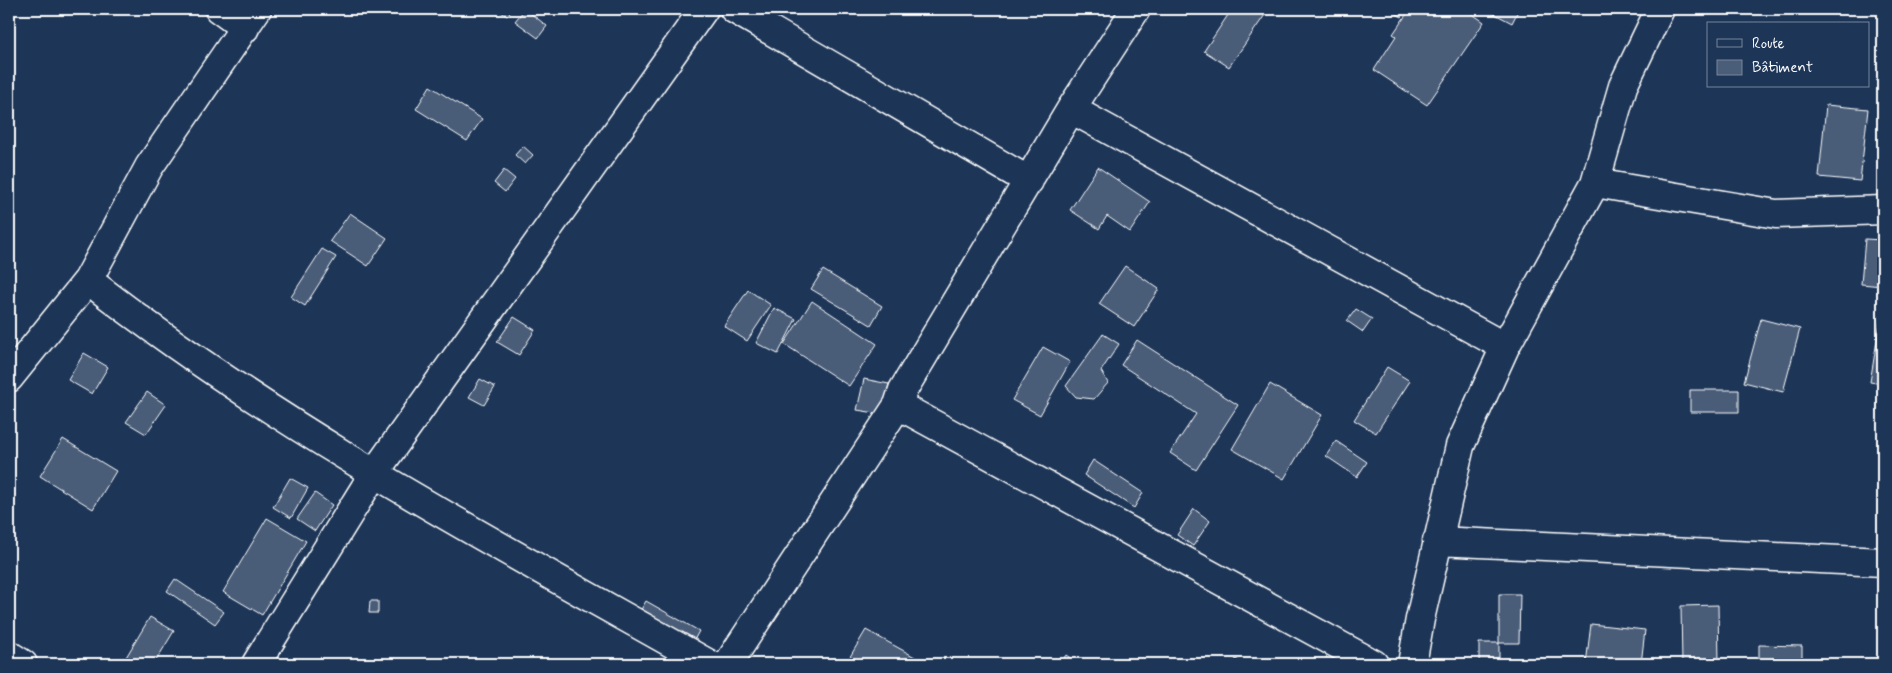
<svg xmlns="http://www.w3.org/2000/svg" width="1892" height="673" viewBox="0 0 1892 673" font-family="Mynerve,sans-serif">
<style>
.building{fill:#4a5d79;stroke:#fff}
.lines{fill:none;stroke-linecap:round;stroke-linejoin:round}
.minor-casing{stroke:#fff;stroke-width:31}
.minor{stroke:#1d3557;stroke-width:28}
</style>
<rect width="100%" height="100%" fill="#1d3557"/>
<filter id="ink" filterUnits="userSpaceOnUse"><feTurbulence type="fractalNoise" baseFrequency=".02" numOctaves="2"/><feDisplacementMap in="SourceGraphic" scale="10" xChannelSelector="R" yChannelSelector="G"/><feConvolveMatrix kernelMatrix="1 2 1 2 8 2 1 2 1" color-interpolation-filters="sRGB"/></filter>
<g filter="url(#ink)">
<!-- building -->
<path class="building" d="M 497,9 L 512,9 L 507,16 Z
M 525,9 L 547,26 L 538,38 L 515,21 Z
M 1232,9 L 1269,9 L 1229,67 L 1204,51 Z
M 1388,9 L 1407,9 L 1402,17 Z
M 1410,9 L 1465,9 L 1484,22 L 1427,105 L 1374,70 L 1396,36 L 1393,34 Z
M 1495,9 L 1519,9 L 1512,23 L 1493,13 Z
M 430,86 L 482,119 L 467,141 L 416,109 Z
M 1826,105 L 1868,109 L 1860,181 L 1819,177 Z
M 523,146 L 533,155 L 525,164 L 515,155 Z
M 1098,167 L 1150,202 L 1130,232 L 1107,216 L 1099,229 L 1070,210 Z
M 504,170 L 515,179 L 505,192 L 494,183 Z
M 350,213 L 387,238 L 368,266 L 330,241 Z
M 1865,239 L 1883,240 L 1882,286 L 1861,284 Z
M 322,249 L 336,257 L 305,306 L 291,297 Z
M 1125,266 L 1159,289 L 1134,327 L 1099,304 Z
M 823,270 L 882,306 L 871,325 L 811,289 Z
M 748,290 L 771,305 L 747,341 L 724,326 Z
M 812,301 L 877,344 L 849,386 L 784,344 Z
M 1883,305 L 1883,384 L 1870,382 Z
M 774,308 L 796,319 L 778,354 L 756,343 Z
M 1356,309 L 1372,319 L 1363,332 L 1347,321 Z
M 514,317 L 535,330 L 519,355 L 497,342 Z
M 1761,319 L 1800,329 L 1783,392 L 1744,382 Z
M 1103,334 L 1119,344 L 1101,371 L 1108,383 L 1094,399 L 1076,397 L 1066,386 Z
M 1137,340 L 1238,405 L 1196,470 L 1170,453 L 1196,414 L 1121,365 Z
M 1043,347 L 1070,362 L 1040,415 L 1012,400 Z
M 84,353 L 108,367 L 92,394 L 68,380 Z
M 1387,367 L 1410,381 L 1376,433 L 1354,420 Z
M 480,379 L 495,387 L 484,405 L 469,397 Z
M 864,379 L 889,384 L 882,414 L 857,410 Z
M 1270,384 L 1322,415 L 1284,479 L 1232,449 Z
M 1690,390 L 1739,390 L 1739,412 L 1690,412 Z
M 147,392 L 166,405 L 146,434 L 126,422 Z
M 63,439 L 116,471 L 93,509 L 40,476 Z
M 1336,441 L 1367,462 L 1357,477 L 1326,456 Z
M 1093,460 L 1143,493 L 1134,508 L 1084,475 Z
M 290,478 L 308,488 L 291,518 L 273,507 Z
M 315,493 L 332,505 L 315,531 L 297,519 Z
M 1194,509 L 1210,521 L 1193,546 L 1177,535 Z
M 267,518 L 306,541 L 262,615 L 223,592 Z
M 175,579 L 224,612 L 215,624 L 167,591 Z
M 1499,594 L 1520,594 L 1519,643 L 1499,643 Z
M 370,601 L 378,601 L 378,613 L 369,613 Z
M 646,601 L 699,631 L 692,644 L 639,613 Z
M 1718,605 L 1719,664 L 1682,664 L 1681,606 Z
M 150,617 L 174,631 L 154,664 L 122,664 Z
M 1591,624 L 1645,630 L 1641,664 L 1586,664 Z
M 866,630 L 924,662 L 923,664 L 855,664 L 848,660 Z
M 1479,643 L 1499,643 L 1499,664 L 1479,664 Z
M 1759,645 L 1802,646 L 1802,664 L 1759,664 Z
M 1066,655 L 1079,664 L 1060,664 Z
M 1236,659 L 1243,664 L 1233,664 Z"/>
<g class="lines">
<!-- minor casing -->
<g class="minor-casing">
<path id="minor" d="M 219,9 L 245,28
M 734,9 L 1029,181
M 1071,109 L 1505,347
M 1595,183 L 1776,214 L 1883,210
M 88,280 C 280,430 498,545 709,664
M 9,378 L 88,280 L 149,167 L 257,9
M 898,405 L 1374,664
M 1437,541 L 1883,562
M 9,655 L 23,664
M 256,664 L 373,475 L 704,9
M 728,664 L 898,405 L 903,390 L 1071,109 L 1136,9
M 1412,664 L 1420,619 L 1460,446 L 1505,347 L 1595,183 L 1623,86 L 1660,9"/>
</g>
<!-- minor -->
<use href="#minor" class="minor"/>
</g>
</g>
<!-- margin -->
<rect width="1892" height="673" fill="none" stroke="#1d3557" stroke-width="30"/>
<rect x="15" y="15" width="1862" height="643" fill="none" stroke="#fff" stroke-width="2" filter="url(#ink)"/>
<!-- legend -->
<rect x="1707" y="22" width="162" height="65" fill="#1d3557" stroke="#77869a"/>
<rect x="1717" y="39" width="25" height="8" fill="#1d3557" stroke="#77869a"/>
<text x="1752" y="48" font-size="15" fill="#ffffff">Route</text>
<rect x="1717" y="60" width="25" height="15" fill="#4a5d79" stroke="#77869a"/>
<text x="1752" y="72" font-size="15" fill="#ffffff">Bâtiment</text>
</svg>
